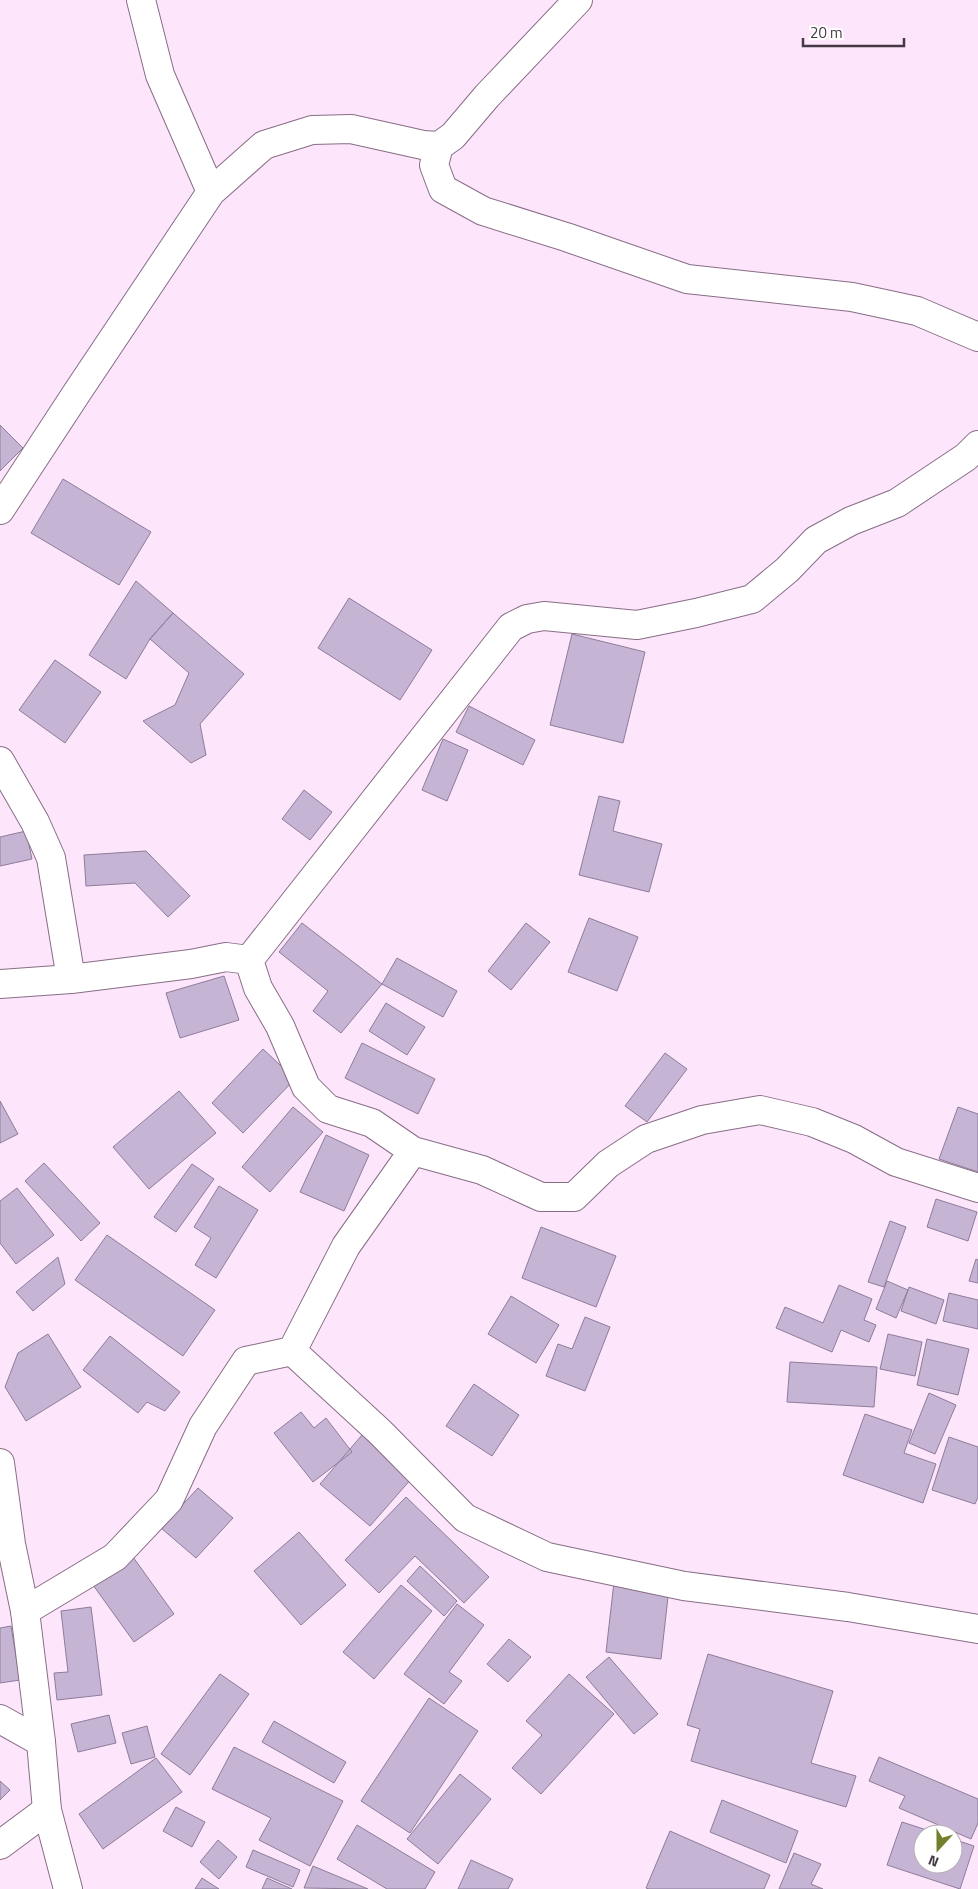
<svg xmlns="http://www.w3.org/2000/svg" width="978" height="1889" viewBox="0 0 978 1889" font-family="'Titillium Web',sans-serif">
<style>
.building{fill:#c6b4d5;stroke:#8d7c9a}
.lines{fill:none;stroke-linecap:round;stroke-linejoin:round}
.minor-casing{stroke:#886d86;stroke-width:30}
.tertiary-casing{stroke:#886d86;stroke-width:30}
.minor{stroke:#fff;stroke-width:28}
.tertiary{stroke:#fff;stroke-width:28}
</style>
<rect width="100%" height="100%" fill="#fde5fb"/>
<!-- building -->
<path class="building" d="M 0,425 L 23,448 L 0,471 Z
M 63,479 L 151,532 L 119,585 L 31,533 Z
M 136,581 L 173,613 L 150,639 L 126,679 L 89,655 Z
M 349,598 L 432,650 L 400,700 L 318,648 Z
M 173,613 L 244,674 L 200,724 L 206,755 L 191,763 L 143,721 L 175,705 L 189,673 L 150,639 Z
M 572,634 L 645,652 L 623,743 L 550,725 Z
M 55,660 L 101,692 L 65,743 L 19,710 Z
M 469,706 L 535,740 L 523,765 L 456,732 Z
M 443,739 L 468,750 L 447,801 L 422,790 Z
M 304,790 L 332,812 L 310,840 L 282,819 Z
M 599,796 L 620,801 L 613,831 L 662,844 L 649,892 L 579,875 Z
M 26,831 L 32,859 L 0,866 L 0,837 Z
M 146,851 L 190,896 L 168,917 L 135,883 L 86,886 L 84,855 Z
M 589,918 L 638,937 L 617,991 L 568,972 Z
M 302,923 L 382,984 L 341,1033 L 313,1011 L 328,991 L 279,952 Z
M 526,923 L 550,942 L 511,990 L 488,971 Z
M 397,958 L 457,991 L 443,1017 L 382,984 Z
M 224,976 L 239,1020 L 180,1038 L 166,993 Z
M 386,1003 L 425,1027 L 407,1055 L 369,1031 Z
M 362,1043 L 435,1079 L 418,1114 L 345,1078 Z
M 263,1049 L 295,1079 L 243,1133 L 212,1103 Z
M 665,1053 L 687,1069 L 647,1122 L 625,1106 Z
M 179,1091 L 216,1133 L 149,1189 L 113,1147 Z
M 0,1101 L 18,1134 L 0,1143 Z
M 293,1107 L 323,1132 L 270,1192 L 242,1167 Z
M 958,1107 L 978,1114 L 978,1172 L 939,1159 Z
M 326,1135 L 369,1155 L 344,1211 L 300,1192 Z
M 44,1163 L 100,1223 L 81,1241 L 25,1181 Z
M 192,1164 L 214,1179 L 176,1232 L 154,1217 Z
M 219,1186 L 258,1210 L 216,1278 L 195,1265 L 211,1238 L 194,1227 Z
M 17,1188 L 54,1235 L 16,1264 L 0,1243 L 0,1201 Z
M 936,1199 L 977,1212 L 968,1241 L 927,1227 Z
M 890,1221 L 906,1227 L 884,1287 L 868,1282 Z
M 541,1227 L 616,1256 L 596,1307 L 522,1278 Z
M 107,1235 L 215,1310 L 183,1356 L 75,1280 Z
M 58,1257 L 65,1284 L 33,1311 L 16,1292 Z
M 976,1259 L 978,1260 L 978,1283 L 969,1281 Z
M 887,1281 L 908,1290 L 896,1318 L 876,1309 Z
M 839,1285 L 872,1299 L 864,1320 L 876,1325 L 869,1342 L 841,1330 L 832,1352 L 776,1328 L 785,1307 L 823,1323 Z
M 909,1287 L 944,1300 L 936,1324 L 901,1311 Z
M 949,1293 L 978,1300 L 978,1329 L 943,1321 Z
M 511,1296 L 559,1325 L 536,1363 L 488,1334 Z
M 585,1317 L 610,1327 L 585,1391 L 546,1376 L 558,1344 L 572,1349 Z
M 48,1334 L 81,1387 L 26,1421 L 5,1387 L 18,1353 Z
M 888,1334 L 922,1342 L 915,1376 L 880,1369 Z
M 110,1336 L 180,1392 L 165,1411 L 147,1402 L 138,1413 L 83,1370 Z
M 927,1339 L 969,1349 L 958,1395 L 917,1385 Z
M 790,1362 L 877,1367 L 874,1407 L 787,1402 Z
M 474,1384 L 519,1415 L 492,1456 L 446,1426 Z
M 929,1393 L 956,1405 L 935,1454 L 909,1443 Z
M 301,1412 L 314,1428 L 326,1418 L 352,1452 L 313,1482 L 274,1433 Z
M 865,1414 L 912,1430 L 904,1453 L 936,1464 L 923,1503 L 843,1475 Z
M 362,1435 L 412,1478 L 370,1526 L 320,1484 Z
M 949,1437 L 978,1447 L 978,1497 L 975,1504 L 932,1490 Z
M 198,1488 L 233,1518 L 196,1558 L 161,1528 Z
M 406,1497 L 489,1577 L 464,1603 L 415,1556 L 379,1593 L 345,1560 Z
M 299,1532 L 346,1585 L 301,1625 L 254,1571 Z
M 133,1557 L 174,1614 L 134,1642 L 93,1585 Z
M 420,1566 L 457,1601 L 444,1616 L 407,1581 Z
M 614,1582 L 669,1588 L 661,1659 L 606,1652 Z
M 401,1585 L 432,1611 L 374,1679 L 343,1652 Z
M 457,1604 L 484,1625 L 449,1672 L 462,1681 L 444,1704 L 404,1674 Z
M 91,1607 L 102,1695 L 57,1700 L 54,1673 L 68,1672 L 61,1611 Z
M 11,1626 L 20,1680 L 0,1683 L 0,1628 Z
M 509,1639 L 531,1657 L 508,1682 L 487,1664 Z
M 708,1654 L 833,1691 L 811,1763 L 856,1776 L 846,1807 L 691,1761 L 700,1729 L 687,1725 Z
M 609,1657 L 658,1714 L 634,1734 L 586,1677 Z
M 220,1674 L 249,1694 L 190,1775 L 161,1754 Z
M 569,1674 L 614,1714 L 541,1794 L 512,1768 L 542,1735 L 526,1721 Z
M 429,1698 L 478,1731 L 410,1833 L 361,1801 Z
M 109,1715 L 116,1743 L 78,1752 L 71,1724 Z
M 274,1721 L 346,1762 L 334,1783 L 262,1742 Z
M 147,1726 L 155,1757 L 131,1764 L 122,1733 Z
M 234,1747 L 343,1801 L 310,1866 L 259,1840 L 271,1818 L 212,1789 Z
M 879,1757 L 978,1799 L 978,1823 L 971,1839 L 899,1808 L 905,1796 L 869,1781 Z
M 156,1758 L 182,1792 L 103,1849 L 79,1814 Z
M 460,1774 L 491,1799 L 438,1864 L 407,1839 Z
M 0,1781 L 10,1790 L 0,1800 Z
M 722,1800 L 798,1831 L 786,1863 L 710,1832 Z
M 176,1807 L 205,1822 L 192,1847 L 163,1831 Z
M 902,1822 L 939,1834 L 923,1834 L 923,1864 L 953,1864 L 953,1839 L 974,1846 L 960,1889 L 887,1865 Z
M 357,1825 L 435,1872 L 425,1889 L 387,1889 L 337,1859 Z
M 670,1831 L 770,1875 L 764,1889 L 649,1889 L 646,1888 Z
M 218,1840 L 237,1857 L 219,1879 L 200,1862 Z
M 253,1850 L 300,1870 L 293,1887 L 246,1867 Z
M 794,1853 L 821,1864 L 811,1884 L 823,1889 L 779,1889 Z
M 471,1860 L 513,1879 L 508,1889 L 458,1889 Z
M 313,1866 L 368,1889 L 304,1888 Z
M 202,1878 L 219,1889 L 195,1889 Z
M 267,1878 L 292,1889 L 262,1889 Z"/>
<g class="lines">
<!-- minor casing -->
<g class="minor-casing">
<path id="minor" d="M 141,0 L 160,75 L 211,192
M 439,146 L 434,165 L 443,189 L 483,211 L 566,237 L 687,279 L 852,297 L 917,311 L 978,337
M 0,510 L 78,391 L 211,192 L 264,145 L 312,130 L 351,129 L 423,145 L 439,146 L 453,136 L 487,96 L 578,0
M 0,761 L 35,822 L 51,858 L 71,979
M 249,960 L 511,627 L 527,619 L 544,616 L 637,625 L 696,613 L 752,599 L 787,570 L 816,540 L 851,521 L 897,503 L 966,457 L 978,445
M 0,984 L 71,979 L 191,964 L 226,957 L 249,960 L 258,988 L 280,1026 L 306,1087 L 328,1109 L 372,1123 L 413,1151 L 482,1170 L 541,1197 L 574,1197 L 608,1164 L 646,1139 L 702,1120 L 760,1110 L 812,1122 L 854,1139 L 896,1162 L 978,1188
M 292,1351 L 380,1432 L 465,1518 L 547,1557 L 684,1586 L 848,1607 L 978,1629
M 25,1611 L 115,1557 L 169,1500 L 203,1426 L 246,1361 L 292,1351 L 346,1246 L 413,1151
M 0,1719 L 41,1742
M 0,1845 L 47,1810"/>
</g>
<!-- tertiary casing -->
<g class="tertiary-casing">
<path id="tertiary" d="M 0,1463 L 11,1544 L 25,1611 L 41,1742 L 47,1810 L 68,1889"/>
</g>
<!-- minor -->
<use href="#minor" class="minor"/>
<!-- tertiary -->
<use href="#tertiary" class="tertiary"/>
</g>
<!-- north arrow -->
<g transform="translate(938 1849) rotate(201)"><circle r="24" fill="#ffffff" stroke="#b4afb4"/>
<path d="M0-4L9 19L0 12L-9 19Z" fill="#737f2c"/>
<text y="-8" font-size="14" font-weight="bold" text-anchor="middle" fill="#433843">N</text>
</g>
<!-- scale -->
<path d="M803 38v8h101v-8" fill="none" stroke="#433843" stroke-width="2.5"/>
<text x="810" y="38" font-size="15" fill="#433843" stroke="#ffffff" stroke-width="4" paint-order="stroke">20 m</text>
</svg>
